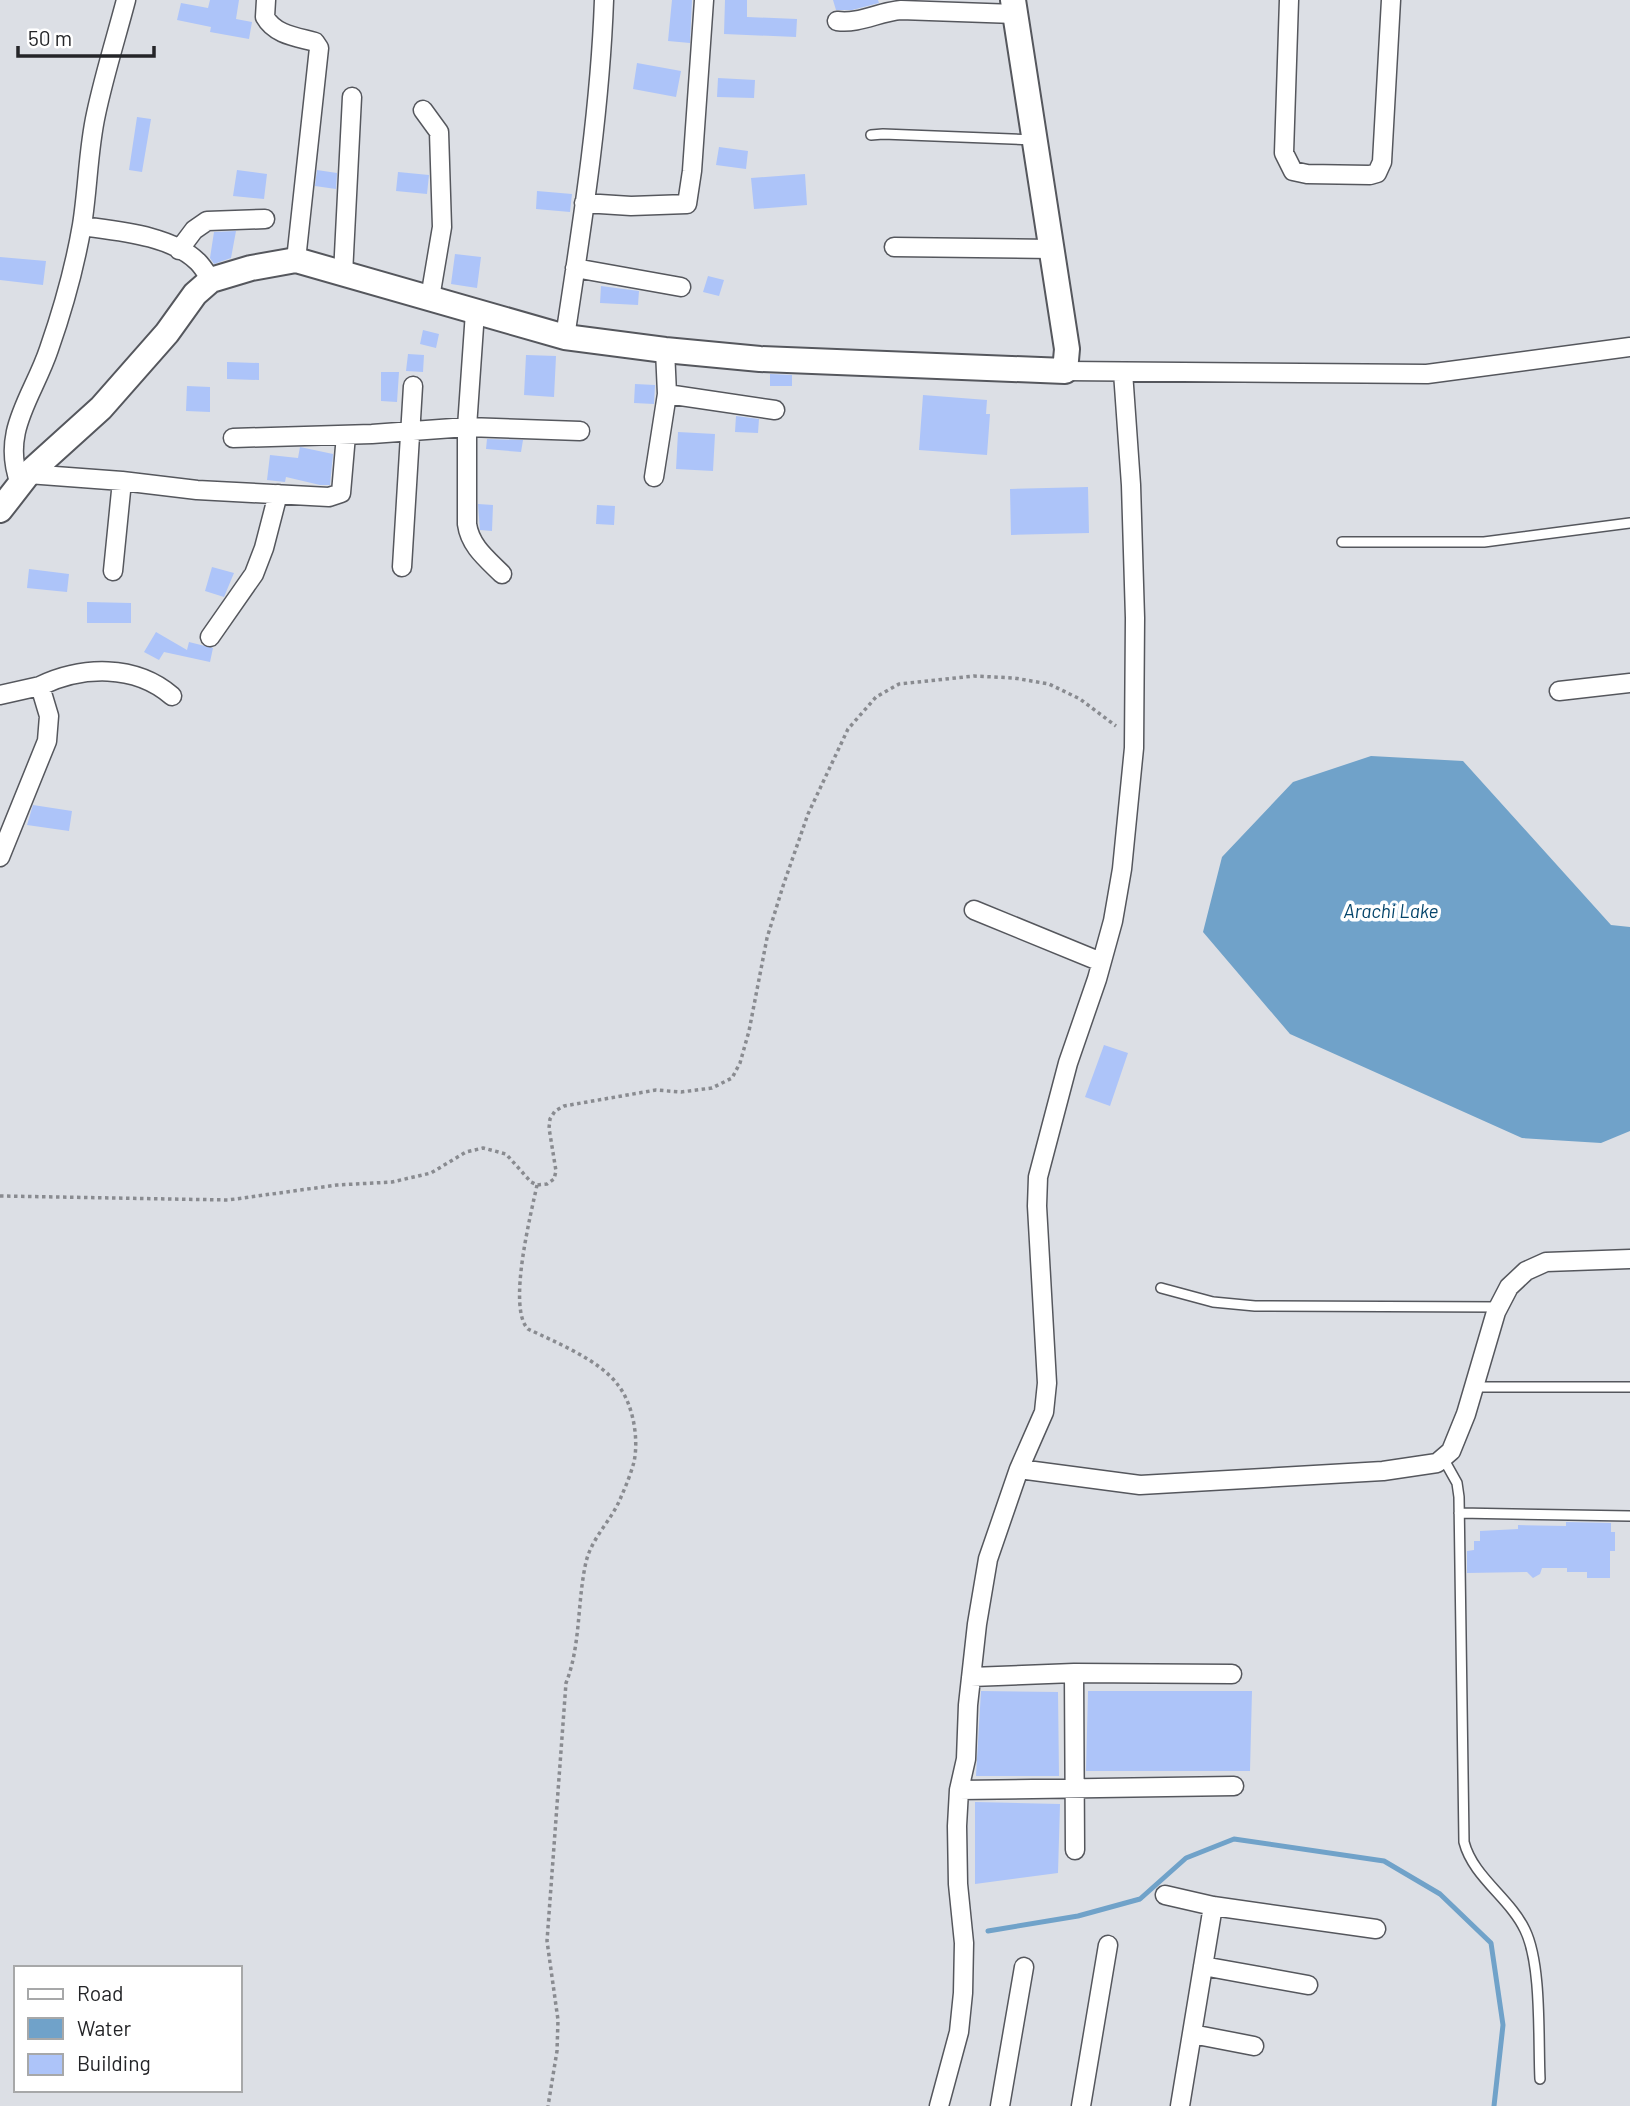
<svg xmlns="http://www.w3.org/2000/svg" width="1630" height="2106" viewBox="0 0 1630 2106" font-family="Barlow,sans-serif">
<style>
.water{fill:#70a2c9}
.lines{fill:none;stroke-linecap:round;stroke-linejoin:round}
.stream{stroke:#70a2c9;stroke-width:5}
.building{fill:#adc4f9}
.lane-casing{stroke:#55575d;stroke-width:12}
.street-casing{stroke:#55575d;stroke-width:21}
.secondary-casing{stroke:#55575d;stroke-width:28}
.path{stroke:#898b90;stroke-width:3.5;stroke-dasharray:3.5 3.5;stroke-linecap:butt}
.lane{stroke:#fff;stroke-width:9}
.street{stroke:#fff;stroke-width:18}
.secondary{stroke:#fff;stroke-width:24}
.labels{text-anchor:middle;stroke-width:7;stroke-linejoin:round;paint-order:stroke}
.water-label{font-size:19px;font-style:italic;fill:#05456b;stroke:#fff}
</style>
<rect width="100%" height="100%" fill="#dcdfe5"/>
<!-- water -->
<path class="water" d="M 1371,756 L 1463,761 L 1611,925 L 1630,927 L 1630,1131 L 1601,1143 L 1522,1138 L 1290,1034 L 1203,932 L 1222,857 L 1293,782 Z"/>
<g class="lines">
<!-- stream -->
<path class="stream" d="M 988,1931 L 1078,1916 L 1140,1899 L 1186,1858 L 1234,1839 L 1384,1861 L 1440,1894 L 1491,1943 L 1503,2025 L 1494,2106"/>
</g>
<!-- building -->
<path class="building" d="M 210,0 L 239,0 L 236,19 L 252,22 L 249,39 L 210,32 L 211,27 L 177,20 L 181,3 L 208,8 Z
M 672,0 L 692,0 L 690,43 L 668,41 Z
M 725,0 L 747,0 L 747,17 L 797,19 L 796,37 L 724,34 Z
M 833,0 L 878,0 L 879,3 L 852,10 L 836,10 Z
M 637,63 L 681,71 L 676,97 L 633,89 Z
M 718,78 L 755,80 L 754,98 L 717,97 Z
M 137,117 L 151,119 L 142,172 L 129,170 Z
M 719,147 L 748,151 L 746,169 L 716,165 Z
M 237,170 L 267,174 L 264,199 L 233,196 Z
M 317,170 L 337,173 L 336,189 L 315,186 Z
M 398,172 L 429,175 L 427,194 L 396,191 Z
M 805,174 L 807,205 L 754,209 L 751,178 Z
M 537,191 L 572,194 L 570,212 L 536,209 Z
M 236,231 L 231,258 L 214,264 L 210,258 L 214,232 Z
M 455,254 L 481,257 L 477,288 L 451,284 Z
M 0,257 L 46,261 L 43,285 L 0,280 Z
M 708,276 L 724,280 L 719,296 L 703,292 Z
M 601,286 L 639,291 L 638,305 L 600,303 Z
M 423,330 L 439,334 L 436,348 L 420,344 Z
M 408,354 L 424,355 L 423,372 L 406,371 Z
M 526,355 L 556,356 L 554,397 L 524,395 Z
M 227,362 L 259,363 L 259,380 L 227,379 Z
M 381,372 L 399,372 L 397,402 L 381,401 Z
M 770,374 L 792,375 L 792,386 L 770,386 Z
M 635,384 L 655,385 L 654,404 L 634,403 Z
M 187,386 L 210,387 L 210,412 L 186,411 Z
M 923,395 L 987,400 L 986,414 L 990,414 L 987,455 L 919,450 Z
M 736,416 L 759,419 L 758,433 L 735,432 Z
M 678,432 L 715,434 L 713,471 L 676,469 Z
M 487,439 L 523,440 L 521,452 L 486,449 Z
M 300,447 L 333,454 L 330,485 L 320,485 L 286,477 L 285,482 L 267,480 L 270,455 L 298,458 Z
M 1088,487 L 1089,533 L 1011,535 L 1010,489 Z
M 478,504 L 493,505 L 492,531 L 480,530 Z
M 597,505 L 615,506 L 614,525 L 596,524 Z
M 212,567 L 234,573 L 224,597 L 205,591 Z
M 29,569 L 69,574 L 67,592 L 27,588 Z
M 87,602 L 131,603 L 131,623 L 87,623 Z
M 156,632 L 187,650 L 189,642 L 213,648 L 210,662 L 164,652 L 159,660 L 144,652 Z
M 33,805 L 72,811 L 69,831 L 27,825 Z
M 1104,1045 L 1128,1053 L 1110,1106 L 1085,1097 Z
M 1566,1522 L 1611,1523 L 1611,1532 L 1615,1532 L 1615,1551 L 1610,1551 L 1610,1578 L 1587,1578 L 1587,1572 L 1567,1572 L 1567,1568 L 1542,1568 L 1540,1574 L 1533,1578 L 1527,1572 L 1467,1573 L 1467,1551 L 1474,1550 L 1474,1541 L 1480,1541 L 1480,1531 L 1518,1529 L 1518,1525 L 1566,1526 Z
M 981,1691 L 1058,1692 L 1059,1776 L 976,1776 Z
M 1088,1691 L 1252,1691 L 1250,1771 L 1086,1771 Z
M 975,1802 L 1060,1804 L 1058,1873 L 975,1884 Z"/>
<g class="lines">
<!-- lane casing -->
<g class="lane-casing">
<path id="lane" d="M 871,135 L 883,134 L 1034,140
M 1342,542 L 1484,542 L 1630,523
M 1161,1288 L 1213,1302 L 1255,1306 L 1499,1307
M 1474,1387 L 1630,1387
M 1443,1458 L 1457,1483 L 1459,1497 L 1464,1842 C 1473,1877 1510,1898 1525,1930 C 1542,1965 1538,2039 1540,2079
M 1459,1513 L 1630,1516"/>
</g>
<!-- street casing -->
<g class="street-casing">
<path id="street" d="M 266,0 L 265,17 C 275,35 297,37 315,42 L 319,48 L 296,260
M 1289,0 L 1284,153 L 1293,171 L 1307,174 L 1370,175 L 1377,173 L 1382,162 L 1391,0
M 837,21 C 860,24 878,12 901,10 L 1015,14
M 423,110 L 439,132 L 442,227 L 430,298
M 584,203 L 631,206 L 687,204 L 692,171 L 704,0
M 82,226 C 117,231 171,235 198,262 C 203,267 207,274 211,280
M 894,247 L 1052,249
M 179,250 L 194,230 L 207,221 L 265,219
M 575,268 L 681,287
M 343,274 L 352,97
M 475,312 L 467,427 L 467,524 C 470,546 487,559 502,574
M 565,337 C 582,225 600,113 604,0
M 1065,371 L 1427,374 L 1630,347
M 667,394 L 775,410
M 233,438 L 372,434 L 467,427 L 580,431
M 28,474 L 122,481 L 197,490 L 329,497 L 341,493 L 346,435
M 654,477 L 667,394 L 665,350
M 20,484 C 0,431 33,397 49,349 C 63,309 75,266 82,225 C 88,188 88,150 96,114 C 104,76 116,38 126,0
M 402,567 L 413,386
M 113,571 L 122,481
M 210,637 L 254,574 L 264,548 L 278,494
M 40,686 C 82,666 135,664 172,696
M 1559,691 L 1630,683
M 0,695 L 40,686 L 49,716 L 47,741 L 0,857
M 974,910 L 1101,962
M 1019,1469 L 1140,1485 L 1383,1471 L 1437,1463 L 1451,1451 L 1466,1414 L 1496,1312 L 1509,1287 L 1526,1271 L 1546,1262 L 1630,1259
M 1074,1673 L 1075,1850
M 971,1677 L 1074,1673 L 1232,1674
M 959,1790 L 1234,1786
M 1165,1895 L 1213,1906 L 1376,1929
M 1203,1966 L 1308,1985
M 1192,2034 L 1254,2046
M 939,2106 L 959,2032 L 963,1993 L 964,1943 L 958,1884 L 957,1826 L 959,1790 L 966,1759 L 968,1705 L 977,1624 L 988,1559 L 1019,1469 L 1044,1412 L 1047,1383 L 1037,1206 L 1038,1177 L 1068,1063 L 1097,979 L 1113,921 L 1122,869 L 1134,748 L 1135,618 L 1131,485 L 1123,372
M 1000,2106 L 1024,1967
M 1081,2106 L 1108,1945
M 1180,2106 L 1213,1906"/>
</g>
<!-- secondary casing -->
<g class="secondary-casing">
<path id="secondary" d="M 0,510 L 28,474 L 101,408 L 167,333 L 195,294 L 211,280 L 251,268 L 296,260 L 565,337 L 665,350 L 760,359 L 1065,371 L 1067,349 L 1013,0"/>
</g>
<!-- path -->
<path class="path" d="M 537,1185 C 531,1214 507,1308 528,1329 C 555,1342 600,1360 618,1385 C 633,1404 639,1438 634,1462 C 631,1473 626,1486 621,1497 C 612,1520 592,1537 586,1562 C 577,1602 581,1645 566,1683 L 547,1941 L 558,2020 L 557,2051 L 548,2106
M 0,1196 L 228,1200 L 337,1185 L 392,1182 L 431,1173 L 466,1152 L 483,1148 L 506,1154 L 531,1182 L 537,1185 L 547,1184 L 554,1179 L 556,1171 L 549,1128 L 550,1119 L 555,1111 L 564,1106 L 656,1090 L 681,1092 L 712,1088 L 732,1078 L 740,1063 L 749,1031 L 767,938 L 783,886 L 808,814 L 848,729 L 876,697 L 899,684 L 974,676 L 1014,678 L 1049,684 L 1080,699 L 1116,726"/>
<!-- lane -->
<use href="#lane" class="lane"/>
<!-- street -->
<use href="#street" class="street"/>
<!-- secondary -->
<use href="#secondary" class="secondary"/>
</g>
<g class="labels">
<!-- water labels -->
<g class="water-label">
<text x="1391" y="918">Arachi Lake</text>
</g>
</g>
<!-- legend -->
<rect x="14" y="1966" width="228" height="126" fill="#ffffff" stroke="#a7a8a9" stroke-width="2"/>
<rect x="28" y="1989" width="35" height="10" fill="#ffffff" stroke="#a7a8a9" stroke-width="2"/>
<text x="77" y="2001" font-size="21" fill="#242528">Road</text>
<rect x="28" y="2018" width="35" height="21" fill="#70a2c9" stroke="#a7a8a9" stroke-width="2"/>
<text x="77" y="2036" font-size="21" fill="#242528">Water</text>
<rect x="28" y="2054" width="35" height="21" fill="#adc4f9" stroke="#a7a8a9" stroke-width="2"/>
<text x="77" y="2071" font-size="21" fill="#242528">Building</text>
<!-- scale -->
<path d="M18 46v10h136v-10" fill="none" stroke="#242528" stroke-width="3.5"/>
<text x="28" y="46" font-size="21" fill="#242528" stroke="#ffffff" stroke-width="5" paint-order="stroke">50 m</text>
</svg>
